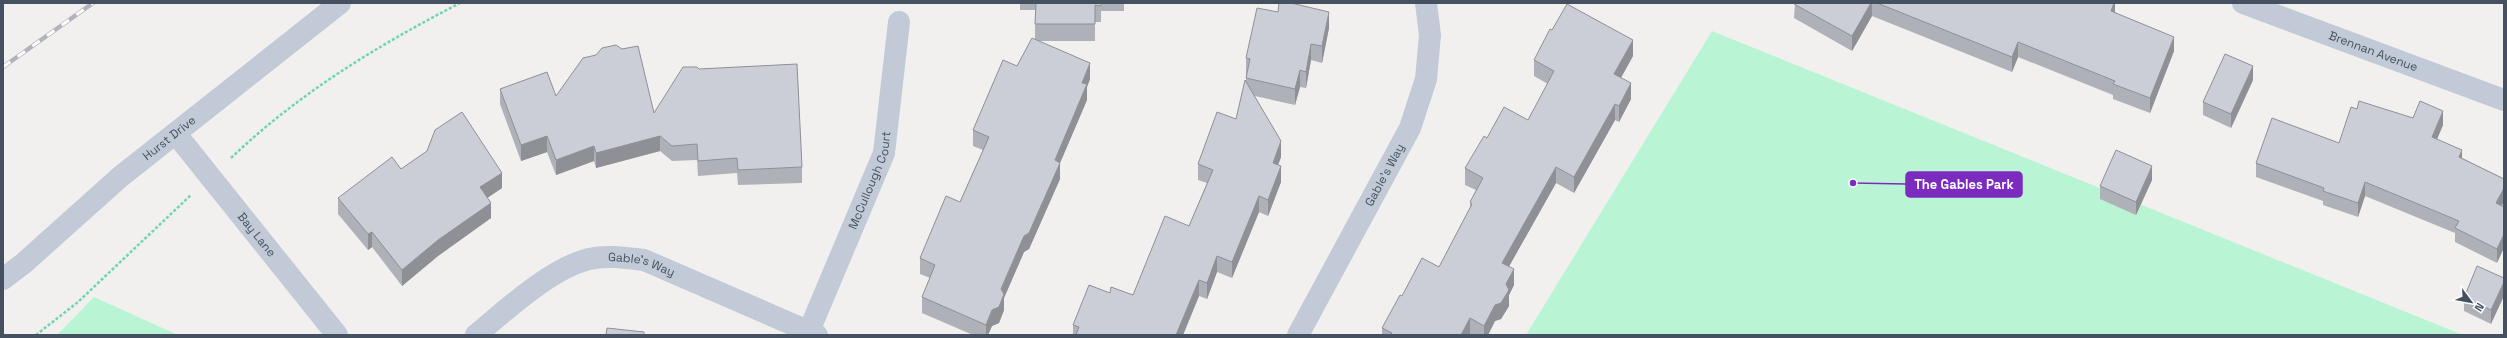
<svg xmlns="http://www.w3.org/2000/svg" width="2507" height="338" viewBox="0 0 2507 338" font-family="'Space Grotesk',sans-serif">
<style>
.green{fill:#b9f5d5}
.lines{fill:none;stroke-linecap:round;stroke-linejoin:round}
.path{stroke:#6dd7ab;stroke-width:2.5;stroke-dasharray:3 2;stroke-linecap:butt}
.minor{stroke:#c1cad6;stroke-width:22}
.tertiary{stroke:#c1cad6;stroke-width:22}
.rail-casing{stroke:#b1b4bb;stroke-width:4.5}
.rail{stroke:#fff;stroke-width:3;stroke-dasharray:9;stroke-linecap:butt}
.wall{fill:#afb1b8}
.shaded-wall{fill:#8e9096}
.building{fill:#cbced6;stroke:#8e9096}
.labels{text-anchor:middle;stroke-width:3;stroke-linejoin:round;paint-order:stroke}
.street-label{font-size:12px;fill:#455160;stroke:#fff}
.leader{fill:none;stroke:#7b2cbf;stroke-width:1.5}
.callout-dot{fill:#7b2cbf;stroke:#fff;stroke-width:1.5}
.callout{fill:#7b2cbf;stroke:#7b2cbf;stroke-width:1.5}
.callout-label{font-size:13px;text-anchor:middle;font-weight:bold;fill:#fff}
</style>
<rect width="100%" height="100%" fill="#f2f0ef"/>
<!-- green -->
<path class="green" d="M 1712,31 L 2463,335 L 1526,335 Z
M 94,297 L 178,335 L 57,335 Z"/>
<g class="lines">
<!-- path -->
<path class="path" d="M 231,158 C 299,93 377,46 460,3
M 36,335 L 78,302 L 191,195"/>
<!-- minor -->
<g class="minor">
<path id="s1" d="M 2243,3 L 2504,100"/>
<path id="s2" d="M 176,134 L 337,335"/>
<path id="s3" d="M 809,331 L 884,153 L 899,22"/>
<path id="s4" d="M 476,335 C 506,310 551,268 589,259 C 607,255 626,258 644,260 L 817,335"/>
<path id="s5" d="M 1298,335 L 1410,128 L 1426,79 L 1430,35 L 1426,3"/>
</g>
<!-- tertiary -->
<path class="tertiary" id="s6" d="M 3,279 L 24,263 L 120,177 L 340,3"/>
<!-- rail casing -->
<g class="rail-casing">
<path id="rail" d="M 3,67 L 93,3"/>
</g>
<!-- rail -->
<use href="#rail" class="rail"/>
</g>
<!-- wall -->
<path class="wall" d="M 1020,3 L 1124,3 L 1124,11 L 1101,11 L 1101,22 L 1095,22 L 1095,41 L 1037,41 L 1090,79 L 1087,87 L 1087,100 L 1060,163 L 1060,179 L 1029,249 L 1024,252 L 1004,298 L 1004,310 L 999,323 L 992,326 L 988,335 L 973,335 L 922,313 L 922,297 L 930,278 L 920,274 L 920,258 L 960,202 L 983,150 L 973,146 L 973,130 L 1035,40 L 1035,10 L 1020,10 Z
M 1795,3 L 2115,3 L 2115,13 L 2174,51 L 2150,113 L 2113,99 L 2113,95 L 2018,57 L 2012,72 L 1872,16 L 1852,51 L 1794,18 Z
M 1329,28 L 1322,63 L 1311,60 L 1306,88 L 1300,87 L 1295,105 L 1255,96 L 1281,157 L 1278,165 L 1281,182 L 1268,216 L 1259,212 L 1232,278 L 1217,272 L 1207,299 L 1199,296 L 1183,335 L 1073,335 L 1073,325 L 1110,293 L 1133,295 L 1189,226 L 1207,183 L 1198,180 L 1198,164 L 1236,119 L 1246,81 L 1246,58 Z
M 622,49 L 654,113 L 699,69 L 802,167 L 802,183 L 738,185 L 737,173 L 698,176 L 697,160 L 672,161 L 660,151 L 596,168 L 594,161 L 556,175 L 547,152 L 521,161 L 500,104 L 500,89 L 556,96 Z
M 1633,56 L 1621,78 L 1631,99 L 1619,122 L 1615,120 L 1574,193 L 1556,183 L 1509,266 L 1514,285 L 1509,295 L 1509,306 L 1501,319 L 1495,321 L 1488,335 L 1471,335 L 1470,334 L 1469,335 L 1382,335 L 1382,328 L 1402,296 L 1439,267 L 1470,208 L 1470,202 L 1476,190 L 1465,185 L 1465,168 L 1487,138 L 1528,120 L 1548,84 L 1534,76 L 1534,60 Z
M 2253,80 L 2231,128 L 2203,115 L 2203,102 Z
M 2357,109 L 2413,118 L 2443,125 L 2437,139 L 2462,158 L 2504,179 L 2504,201 L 2502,206 L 2497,263 L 2455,242 L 2455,233 L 2365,196 L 2358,217 L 2323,205 L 2323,201 L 2256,177 L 2256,163 L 2339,143 Z
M 401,169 L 502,188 L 487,198 L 491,218 L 438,256 L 402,286 L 372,247 L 368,250 L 338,214 L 338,198 Z
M 2152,180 L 2136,215 L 2100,199 L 2100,186 Z
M 2504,278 L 2491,324 L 2464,311 L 2464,298 Z"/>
<!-- shaded-wall -->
<path class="shaded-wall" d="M 1871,3 L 1872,3 L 1872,16 L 1852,51 L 1852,36 Z
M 2114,3 L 2115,3 L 2115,16 L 2111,11 Z
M 1329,12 L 1329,28 L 1322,63 L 1322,46 Z
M 2174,37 L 2174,51 L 2150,113 L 2150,98 Z
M 1633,40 L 1633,56 L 1614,90 L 1614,74 Z
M 2018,42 L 2018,57 L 2012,72 L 2012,57 Z
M 1311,44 L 1311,60 L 1306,88 L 1306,72 Z
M 1090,63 L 1090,79 L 1087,87 L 1087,100 L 1060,163 L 1060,179 L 1029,249 L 1024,252 L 1004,298 L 1004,310 L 999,323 L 992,326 L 988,335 L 986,335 L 986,325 L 1024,236 L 1055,160 L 1082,83 Z
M 2253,66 L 2253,80 L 2231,128 L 2231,114 Z
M 1300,70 L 1300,87 L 1295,105 L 1295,89 Z
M 1631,83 L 1631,99 L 1619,122 L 1619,106 Z
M 1615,104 L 1615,120 L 1574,193 L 1574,177 Z
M 2443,111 L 2443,125 L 2432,151 L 2432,137 Z
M 547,136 L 547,152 L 521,161 L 521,145 Z
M 660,136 L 660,151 L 596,168 L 596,153 Z
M 1281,141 L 1281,157 L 1273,179 L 1273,163 Z
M 594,146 L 594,161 L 556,175 L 556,160 Z
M 2462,150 L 2462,164 L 2459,157 Z
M 1281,166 L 1281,182 L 1268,216 L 1268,200 Z
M 2152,166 L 2152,180 L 2136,215 L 2136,202 Z
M 1556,167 L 1556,183 L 1502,279 L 1502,263 Z
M 502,173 L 502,188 L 480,203 L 480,187 Z
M 2365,182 L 2365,196 L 2358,217 L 2358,203 Z
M 2504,188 L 2504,201 L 2496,217 L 2496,203 Z
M 1259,196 L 1259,212 L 1232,278 L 1232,262 Z
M 491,203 L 491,218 L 438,256 L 402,286 L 402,270 L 438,240 Z
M 372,232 L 372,247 L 368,250 L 368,234 Z
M 2504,234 L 2504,248 L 2497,263 L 2497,249 Z
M 1217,256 L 1217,272 L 1207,299 L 1207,283 Z
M 1514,269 L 1514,285 L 1509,295 L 1509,306 L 1501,319 L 1495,321 L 1488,335 L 1484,335 L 1484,326 Z
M 1199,280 L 1199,296 L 1183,335 L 1176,335 Z
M 2504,282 L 2504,296 L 2491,324 L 2491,310 Z
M 1470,318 L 1470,334 L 1469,335 L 1461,335 Z"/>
<!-- building -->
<path class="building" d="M 1036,3 L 1101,3 L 1101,6 L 1095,5 L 1095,24 L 1035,24 Z
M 1279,3 L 1291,3 L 1329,12 L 1322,46 L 1311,44 L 1306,72 L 1300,70 L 1295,89 L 1246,78 L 1250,59 L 1246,58 L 1257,8 L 1278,12 Z
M 1795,3 L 1871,3 L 1852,36 L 1794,4 Z
M 1877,3 L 2114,3 L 2111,11 L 2174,37 L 2150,98 L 2113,84 L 2115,81 L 2018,42 L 2012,57 Z
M 1567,4 L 1633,40 L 1614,74 L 1631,83 L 1619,106 L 1615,104 L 1574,177 L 1556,167 L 1502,263 L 1514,269 L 1506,284 L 1509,290 L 1501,303 L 1495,305 L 1484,326 L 1470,318 L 1461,335 L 1390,335 L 1392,333 L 1382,328 L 1400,295 L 1402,296 L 1422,258 L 1439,267 L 1472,204 L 1470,202 L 1483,178 L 1465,168 L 1484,136 L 1487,138 L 1504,107 L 1528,120 L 1554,71 L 1534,60 L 1550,29 L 1552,30 Z
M 1032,38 L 1090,63 L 1082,83 L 1087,84 L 1055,160 L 1060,163 L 1029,233 L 1024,236 L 1001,289 L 1004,294 L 999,307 L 992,310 L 986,325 L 922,297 L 935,265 L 920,258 L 946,196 L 960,202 L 989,137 L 973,130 L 1003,60 L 1017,66 Z
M 616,45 L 622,49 L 638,46 L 654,113 L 683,67 L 697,67 L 699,69 L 797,64 L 802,167 L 738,170 L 737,158 L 698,161 L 697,144 L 672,146 L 660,136 L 596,153 L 594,146 L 556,160 L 547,136 L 521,145 L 500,89 L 547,72 L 556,96 L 583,58 L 596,55 L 602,48 Z
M 2225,54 L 2253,66 L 2231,114 L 2203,102 Z
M 1245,80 L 1281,141 L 1273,163 L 1281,166 L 1268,200 L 1259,196 L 1232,262 L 1217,256 L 1207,283 L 1199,280 L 1176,335 L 1076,335 L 1079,327 L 1073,325 L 1089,285 L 1110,293 L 1111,287 L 1133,295 L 1165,216 L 1189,226 L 1213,170 L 1198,164 L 1217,112 L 1236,119 Z
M 2359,101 L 2413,118 L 2420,101 L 2443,111 L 2432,137 L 2462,150 L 2459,157 L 2504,179 L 2504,188 L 2496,203 L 2504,207 L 2504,234 L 2497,249 L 2455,228 L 2459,221 L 2365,182 L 2358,203 L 2323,191 L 2324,188 L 2256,163 L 2272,118 L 2339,143 L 2351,107 L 2357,109 Z
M 462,112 L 502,173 L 480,187 L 491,203 L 438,240 L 402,270 L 372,232 L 368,234 L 338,198 L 392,157 L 401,169 L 427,151 L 435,130 Z
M 2116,150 L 2152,166 L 2136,202 L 2100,186 Z
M 2477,266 L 2504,278 L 2504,282 L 2491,310 L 2464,298 Z
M 607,328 L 644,332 L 644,335 L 606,335 Z"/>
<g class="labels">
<!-- street labels -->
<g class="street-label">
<text dy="4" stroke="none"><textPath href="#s1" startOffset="139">Brennan Avenue</textPath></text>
<text dy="4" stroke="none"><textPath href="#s6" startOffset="218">Hurst Drive</textPath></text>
<text dy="4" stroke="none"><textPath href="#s5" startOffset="182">Gable's Way</textPath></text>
<text dy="4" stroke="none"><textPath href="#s3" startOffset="163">McCullough Court</textPath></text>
<text dy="4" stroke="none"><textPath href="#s2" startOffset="129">Bay Lane</textPath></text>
<text dy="4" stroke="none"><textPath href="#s4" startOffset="191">Gable's Way</textPath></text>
</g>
</g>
<!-- callouts -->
<path class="leader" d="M1853 183L1906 184"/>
<circle class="callout-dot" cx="1853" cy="183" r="4"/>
<rect class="callout" x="1906" y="172" width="116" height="25" rx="4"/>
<g class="callout-label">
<text x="1964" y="189">The Gables Park</text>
</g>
<!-- border -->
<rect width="2507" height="338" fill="none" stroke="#455160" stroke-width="8"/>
<!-- north arrow -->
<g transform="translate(2471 302) rotate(122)" stroke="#ffffff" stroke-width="3" paint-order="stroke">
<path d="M0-3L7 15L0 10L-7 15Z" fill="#455160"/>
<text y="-6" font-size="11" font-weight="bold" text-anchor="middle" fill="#455160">N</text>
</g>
</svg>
